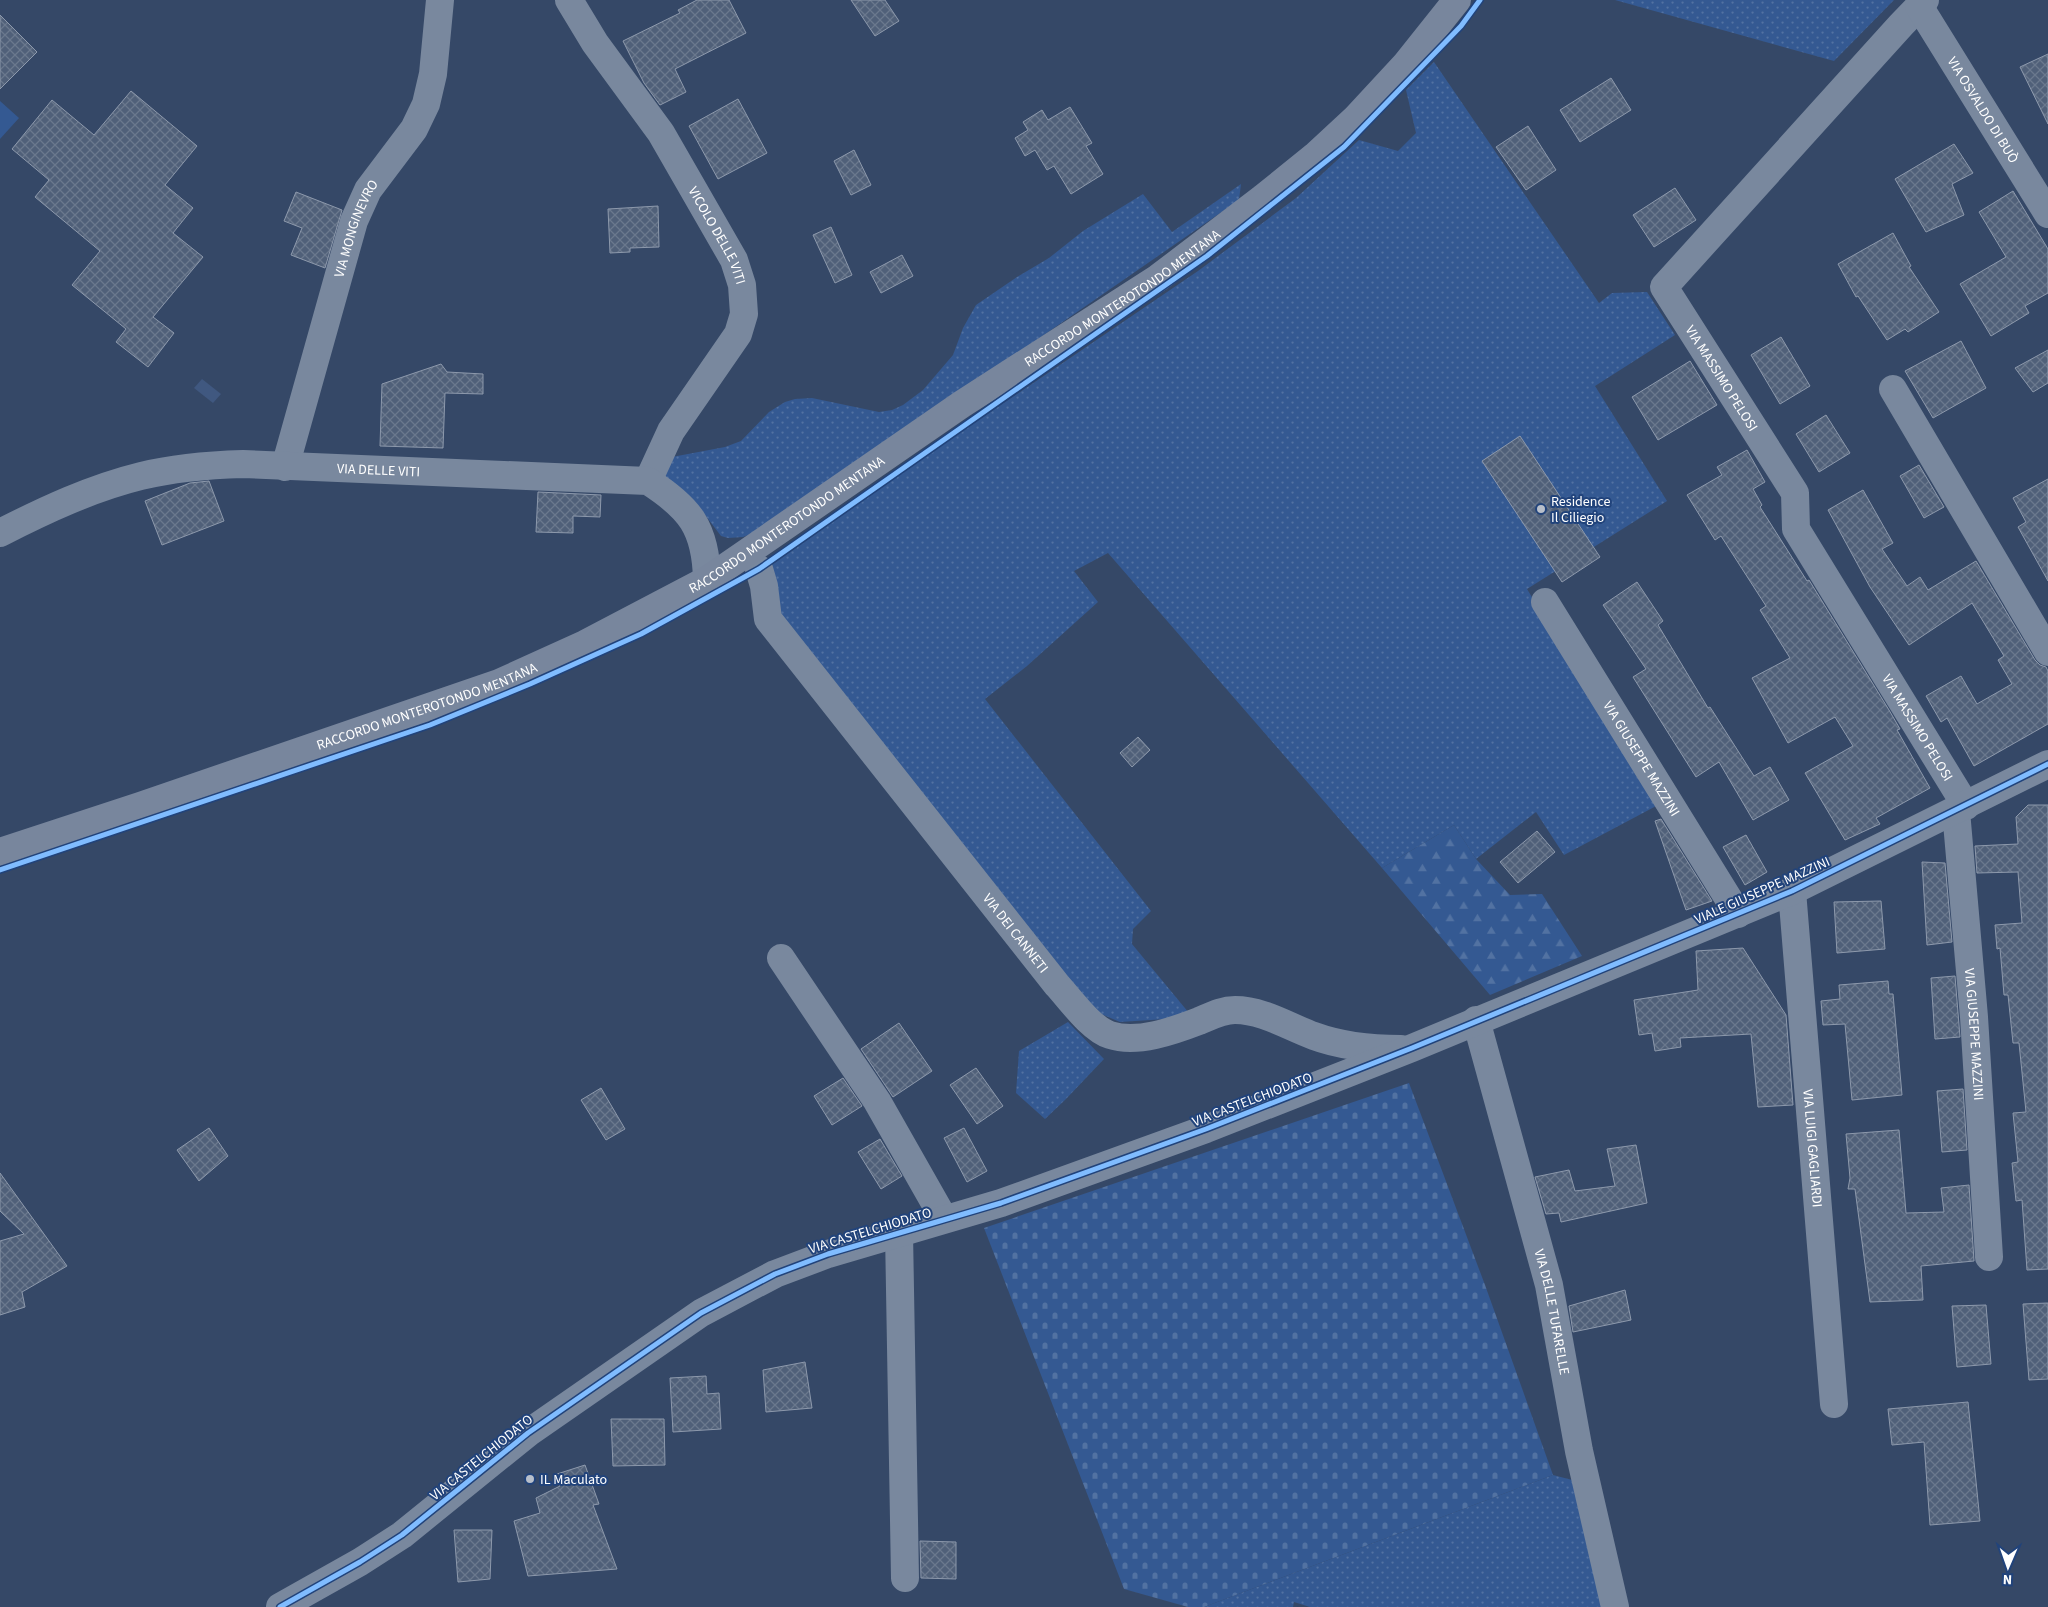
<svg xmlns="http://www.w3.org/2000/svg" width="2048" height="1607" viewBox="0 0 2048 1607" font-family="'Source Sans 3',sans-serif">
<style>
.grass{fill:url(#grass-dots)}
.forest{fill:url(#forest-firs)}
.cemetery{fill:url(#cemetery-stones)}
.pitch{fill:#345992}
.water{fill:#405880}
.building{fill:url(#building-cross-hatch);stroke:#8d99ac}
.lines{fill:none;stroke-linecap:round;stroke-linejoin:round}
.minor{stroke:#79889e;stroke-width:28}
.major{stroke:#78869d;stroke-width:28}
.cycleway-casing{stroke:#21437b;stroke-width:8}
.cycleway{stroke:#80bcff;stroke-width:5}
.poi-dot{fill:#b8bfca;stroke:#21437b;stroke-width:2}
.labels{text-anchor:middle;stroke-width:4;stroke-linejoin:round;paint-order:stroke}
.street-label{font-size:14px;fill:#fff;stroke:#21437b}
.poi-label{font-size:14px;fill:#fff;stroke:#21437b;text-anchor:start}
</style>
<defs>
<pattern id="grass-dots" width="8" height="8" patternUnits="userSpaceOnUse" patternTransform="scale(1.25)"><rect width="8" height="8" fill="#345992"/><path d="M2 2h.1M6 6h.1" fill="none" stroke="#5272a2" stroke-width="1.8" stroke-linecap="round"/></pattern>
<pattern id="forest-firs" width="22" height="20" patternUnits="userSpaceOnUse" patternTransform="scale(1.25)"><rect width="22" height="20" fill="#345992"/><path d="M5 1l3.5 6h-7zM16 11l3.5 6h-7z" fill="#5272a2"/></pattern>
<pattern id="cemetery-stones" width="16" height="16" patternUnits="userSpaceOnUse" patternTransform="scale(1.25)"><rect width="16" height="16" fill="#345992"/><path d="M2 7V4a2 2 0 0 1 4 0v3zM10 15v-3a2 2 0 0 1 4 0v3z" fill="#5272a2"/></pattern>
<pattern id="building-cross-hatch" width="8" height="8" patternUnits="userSpaceOnUse" patternTransform="scale(1.25)"><rect width="8" height="8" fill="#506079"/><path d="M0 0l8 8M0 8l8-8" fill="none" stroke="#6a788d"/></pattern>
</defs>
<rect width="100%" height="100%" fill="#354867"/>
<!-- grass -->
<path class="grass" d="M 1615,0 L 1894,0 L 1834,61 Z
M 1434,62 L 1599,303 L 1612,293 L 1647,292 L 1675,335 L 1595,386 L 1667,501 L 1527,589 L 1658,805 L 1564,855 L 1536,812 L 1476,859 L 1454,825 L 1382,868 L 1108,553 L 1074,571 L 1098,602 L 1027,666 L 985,699 L 1151,911 L 1133,929 L 1132,944 L 1189,1013 L 1166,1019 L 1120,1022 L 1094,1011 L 772,613 L 769,567 L 945,443 L 1198,271 L 1296,198 L 1359,140 L 1398,151 L 1416,133 L 1406,90 Z
M 1241,184 L 1239,200 L 762,530 L 743,537 L 728,538 L 721,536 L 702,511 L 663,478 L 672,457 L 725,447 L 741,441 L 769,412 L 785,402 L 795,399 L 812,398 L 879,412 L 892,410 L 903,405 L 923,390 L 953,355 L 963,328 L 976,305 L 1017,277 L 1049,258 L 1083,231 L 1143,194 L 1172,232 Z
M 1068,1022 L 1104,1059 L 1066,1099 L 1045,1119 L 1016,1093 L 1019,1051 Z
M 1553,1475 L 1576,1481 L 1602,1607 L 1310,1607 L 1294,1602 L 1293,1607 L 1204,1607 Z"/>
<!-- forest -->
<path class="forest" d="M 1454,825 L 1476,859 L 1510,895 L 1542,894 L 1582,956 L 1490,995 L 1382,868 Z"/>
<!-- cemetery -->
<path class="cemetery" d="M 1409,1083 L 1485,1285 L 1553,1475 L 1204,1607 L 1188,1607 L 1124,1589 L 984,1228 Z"/>
<!-- pitch -->
<path class="pitch" d="M 0,101 L 19,118 L 0,139 Z"/>
<!-- water -->
<path class="water" d="M 202,379 L 221,394 L 213,403 L 194,388 Z"/>
<!-- building -->
<path class="building" d="M 697,0 L 729,0 L 746,33 L 675,69 L 686,92 L 660,105 L 644,83 L 623,41 L 680,13 L 678,10 Z
M 851,0 L 885,0 L 899,21 L 875,36 Z
M 0,15 L 37,52 L 0,89 Z
M 2048,54 L 2048,124 L 2020,67 Z
M 1611,78 L 1631,110 L 1580,142 L 1560,110 Z
M 131,91 L 197,146 L 165,185 L 193,208 L 173,233 L 203,257 L 153,317 L 174,333 L 148,367 L 116,342 L 126,329 L 72,285 L 100,251 L 35,197 L 49,180 L 12,149 L 52,100 L 94,135 Z
M 738,99 L 767,153 L 718,179 L 689,126 Z
M 1070,107 L 1092,143 L 1086,146 L 1103,174 L 1071,194 L 1054,166 L 1047,170 L 1035,150 L 1025,156 L 1015,138 L 1028,130 L 1023,122 L 1042,110 L 1048,120 Z
M 1528,126 L 1556,170 L 1526,190 L 1496,147 Z
M 1954,144 L 1973,173 L 1952,184 L 1964,215 L 1926,232 L 1895,179 Z
M 854,150 L 871,185 L 851,195 L 834,161 Z
M 1675,188 L 1696,220 L 1654,247 L 1633,215 Z
M 2013,191 L 2048,249 L 2048,293 L 2025,306 L 2029,313 L 1991,336 L 1960,284 L 2006,257 L 1979,212 Z
M 296,192 L 342,210 L 325,268 L 291,255 L 302,228 L 284,221 Z
M 658,206 L 659,247 L 630,248 L 630,252 L 610,253 L 608,209 Z
M 831,227 L 852,275 L 835,283 L 813,235 Z
M 1893,233 L 1911,266 L 1909,267 L 1939,312 L 1908,332 L 1905,329 L 1887,340 L 1858,296 L 1856,297 L 1838,264 Z
M 902,255 L 913,276 L 881,293 L 870,272 Z
M 1781,337 L 1810,386 L 1780,404 L 1751,355 Z
M 1961,341 L 1986,388 L 1933,418 L 1905,371 Z
M 2048,350 L 2048,383 L 2033,392 L 2015,368 Z
M 1690,361 L 1717,405 L 1658,440 L 1632,397 Z
M 441,364 L 447,372 L 483,374 L 483,394 L 445,393 L 443,448 L 380,446 L 382,384 Z
M 1826,415 L 1850,453 L 1819,472 L 1796,434 Z
M 1520,436 L 1600,557 L 1562,582 L 1482,461 Z
M 1747,450 L 1765,482 L 1753,489 L 1762,505 L 1760,507 L 1807,581 L 1809,580 L 1889,710 L 1900,729 L 1897,730 L 1930,788 L 1876,818 L 1880,824 L 1845,840 L 1805,773 L 1853,746 L 1835,717 L 1788,743 L 1752,678 L 1790,658 L 1760,610 L 1766,606 L 1721,536 L 1715,540 L 1687,495 L 1722,475 L 1717,467 Z
M 1919,465 L 1944,507 L 1924,518 L 1900,476 Z
M 2048,479 L 2048,581 L 2018,527 L 2026,522 L 2013,498 Z
M 209,481 L 224,521 L 162,545 L 145,501 L 190,483 Z
M 1863,490 L 1893,543 L 1882,549 L 1907,586 L 1920,577 L 1928,590 L 1976,561 L 2035,660 L 2040,665 L 2046,667 L 2048,671 L 2048,724 L 1974,766 L 1947,718 L 1941,722 L 1926,696 L 1961,676 L 1977,704 L 2012,684 L 1998,660 L 2004,656 L 1972,603 L 1909,645 L 1870,587 L 1828,510 Z
M 538,492 L 601,495 L 600,517 L 573,516 L 573,533 L 536,532 Z
M 1637,582 L 1663,621 L 1658,625 L 1708,708 L 1710,707 L 1754,776 L 1770,767 L 1789,800 L 1753,820 L 1719,762 L 1696,777 L 1633,677 L 1646,669 L 1603,605 Z
M 1138,737 L 1150,750 L 1132,767 L 1120,753 Z
M 2028,805 L 2048,805 L 2048,1269 L 2027,1270 L 2022,1200 L 2016,1201 L 2012,1163 L 2018,1162 L 2013,1113 L 2026,1112 L 2019,1043 L 2013,1043 L 2008,995 L 2004,995 L 2000,948 L 1997,949 L 1995,925 L 2022,923 L 2018,872 L 1977,873 L 1975,846 L 2018,844 L 2016,817 Z
M 1661,819 L 1712,901 L 1686,910 L 1655,821 Z
M 1537,831 L 1555,852 L 1518,883 L 1500,862 Z
M 1746,835 L 1767,872 L 1745,885 L 1723,847 Z
M 1922,862 L 1945,863 L 1952,942 L 1927,945 Z
M 1881,901 L 1885,949 L 1837,953 L 1834,902 Z
M 1743,948 L 1786,1015 L 1793,1105 L 1758,1107 L 1751,1034 L 1680,1038 L 1681,1047 L 1655,1051 L 1652,1033 L 1639,1035 L 1634,1000 L 1698,990 L 1696,951 Z
M 1955,976 L 1960,1037 L 1935,1039 L 1931,978 Z
M 1888,981 L 1889,994 L 1893,994 L 1902,1095 L 1852,1100 L 1845,1024 L 1823,1025 L 1821,1001 L 1840,999 L 1839,985 Z
M 899,1023 L 932,1071 L 893,1097 L 861,1049 Z
M 976,1068 L 1003,1106 L 977,1124 L 950,1085 Z
M 843,1078 L 862,1106 L 832,1125 L 814,1096 Z
M 601,1088 L 625,1129 L 606,1140 L 581,1100 Z
M 1963,1089 L 1967,1150 L 1942,1152 L 1937,1091 Z
M 209,1128 L 228,1156 L 199,1181 L 177,1150 Z
M 964,1128 L 987,1171 L 967,1182 L 944,1138 Z
M 1899,1130 L 1906,1213 L 1944,1212 L 1941,1188 L 1969,1185 L 1974,1261 L 1921,1266 L 1923,1300 L 1870,1302 L 1855,1189 L 1848,1189 L 1850,1178 L 1846,1134 Z
M 880,1139 L 902,1176 L 881,1189 L 858,1152 Z
M 1636,1145 L 1647,1203 L 1561,1222 L 1559,1213 L 1546,1214 L 1535,1177 L 1569,1170 L 1575,1191 L 1615,1186 L 1607,1149 Z
M 0,1173 L 67,1266 L 22,1292 L 25,1307 L 0,1315 L 0,1241 L 24,1234 L 0,1211 Z
M 1625,1290 L 1631,1320 L 1573,1332 L 1569,1306 Z
M 2048,1303 L 2048,1379 L 2029,1380 L 2023,1304 Z
M 1986,1305 L 1991,1364 L 1957,1367 L 1952,1306 Z
M 805,1362 L 812,1408 L 766,1412 L 763,1370 Z
M 706,1376 L 707,1394 L 719,1393 L 721,1429 L 673,1432 L 670,1378 Z
M 1968,1402 L 1980,1521 L 1930,1525 L 1924,1442 L 1892,1445 L 1888,1409 Z
M 611,1419 L 664,1419 L 665,1465 L 613,1466 Z
M 585,1465 L 599,1504 L 593,1505 L 617,1569 L 528,1576 L 514,1521 L 540,1513 L 536,1498 L 560,1486 L 557,1474 Z
M 454,1530 L 492,1530 L 490,1579 L 458,1582 Z
M 920,1541 L 956,1542 L 956,1579 L 921,1578 Z"/>
<g class="lines">
<!-- minor -->
<g class="minor">
<path id="s1" d="M 569,0 L 595,43 L 661,133 L 734,260 L 742,285 L 744,314 L 738,334 L 671,431 L 648,481"/>
<path id="s2" d="M 1925,0 L 1901,25 L 1664,287 L 1795,493 L 1796,529 L 1966,806"/>
<path id="s3" d="M 1919,6 L 2048,214"/>
<path d="M 1893,389 L 2048,652"/>
<path id="s4" d="M 285,467 L 354,221 L 368,190 L 414,129 L 426,104 L 433,74 L 440,0"/>
<path id="s5" d="M 0,533 C 45,510 92,488 141,476 C 174,468 209,465 243,464 L 648,481 C 690,508 706,528 707,580"/>
<path id="s6" d="M 759,569 L 764,586 L 768,619 L 1057,985 C 1070,999 1091,1029 1110,1035 C 1137,1044 1173,1031 1199,1021 C 1211,1016 1222,1010 1235,1010 C 1263,1010 1289,1027 1314,1036 C 1341,1046 1372,1049 1401,1049"/>
<path id="s7" d="M 1545,602 L 1738,914"/>
<path id="s8" d="M 1956,811 L 1974,1017 L 1989,1257"/>
<path id="s9" d="M 1792,891 L 1834,1404"/>
<path d="M 781,958 L 877,1101 L 944,1219"/>
<path id="s10" d="M 1476,1020 L 1549,1285 L 1579,1451 L 1615,1607"/>
<path d="M 899,1232 L 905,1578"/>
<path d="M 280,1607 L 360,1562 L 402,1535 L 528,1433 L 701,1313 L 775,1274 L 828,1254 L 1001,1203 L 1206,1129 L 1412,1048 L 1792,891 L 2048,764"/>
</g>
<!-- major -->
<path class="major" id="s11" d="M 0,852 L 140,806 L 499,683 L 585,644 L 707,580 L 962,404 L 1158,278 L 1263,198 L 1315,156 L 1356,118 L 1406,64 L 1457,0"/>
<!-- cycleway casing -->
<g class="cycleway-casing">
<path id="cycleway" d="M 0,870 L 430,725 L 530,684 L 641,634 L 759,569 L 1207,256 L 1344,147 L 1461,26 L 1480,0
M 280,1607 L 360,1562 L 402,1535 L 528,1433 L 701,1313 L 775,1274 L 828,1254 L 1001,1203 L 1206,1129 L 1412,1048 L 1792,891 L 2048,764"/>
</g>
<!-- cycleway -->
<use href="#cycleway" class="cycleway"/>
</g>
<!-- markers -->
<g class="poi-dot">
<circle cx="1541" cy="509" r="5"/>
<circle cx="530" cy="1479" r="5"/>
</g>
<g class="labels">
<!-- street labels -->
<g class="street-label">
<text dy="5" stroke="none"><textPath href="#s3" startOffset="122">VIA OSVALDO DI BUÒ</textPath></text>
<text dy="5" stroke="none"><textPath href="#s4" startOffset="249">VIA MONGINEVRO</textPath></text>
<text dy="5" stroke="none"><textPath href="#s1" startOffset="279">VICOLO DELLE VITI</textPath></text>
<text dy="5" stroke="none"><textPath href="#s11" startOffset="1261">RACCORDO MONTEROTONDO MENTANA</textPath></text>
<text dy="5" stroke="none"><textPath href="#s2" startOffset="496">VIA MASSIMO PELOSI</textPath></text>
<text dy="5" stroke="none"><textPath href="#s5" startOffset="391">VIA DELLE VITI</textPath></text>
<text dy="5" stroke="none"><textPath href="#s11" startOffset="856">RACCORDO MONTEROTONDO MENTANA</textPath></text>
<text dy="5" stroke="none"><textPath href="#s11" startOffset="451">RACCORDO MONTEROTONDO MENTANA</textPath></text>
<text dy="5" stroke="none"><textPath href="#s2" startOffset="901">VIA MASSIMO PELOSI</textPath></text>
<text dy="5" stroke="none"><textPath href="#s7" startOffset="184">VIA GIUSEPPE MAZZINI</textPath></text>
<text transform="translate(1762 890) rotate(-24)" y="5">VIALE GIUSEPPE MAZZINI</text>
<text dy="5" stroke="none"><textPath href="#s6" startOffset="451">VIA DEI CANNETI</textPath></text>
<text dy="5" stroke="none"><textPath href="#s8" startOffset="224">VIA GIUSEPPE MAZZINI</textPath></text>
<text transform="translate(1252 1099) rotate(-21)" y="5">VIA CASTELCHIODATO</text>
<text dy="5" stroke="none"><textPath href="#s9" startOffset="258">VIA LUIGI GAGLIARDI</textPath></text>
<text transform="translate(870 1230) rotate(-17)" y="5">VIA CASTELCHIODATO</text>
<text dy="5" stroke="none"><textPath href="#s10" startOffset="302">VIA DELLE TUFARELLE</textPath></text>
<text transform="translate(481 1457) rotate(-39)" y="5">VIA CASTELCHIODATO</text>
</g>
<!-- poi labels -->
<g class="poi-label">
<text x="1551" y="506">Residence<tspan x="1551" dy="16">Il Ciliegio</tspan></text>
<text x="540" y="1484">IL Maculato</text>
</g>
</g>
<!-- north arrow -->
<g transform="translate(2008 1567) rotate(182)" stroke="#21437b" stroke-width="4" paint-order="stroke">
<path d="M0-4L9 19L0 12L-9 19Z" fill="#ffffff"/>
<text y="-8" font-size="14" font-weight="bold" text-anchor="middle" fill="#ffffff">N</text>
</g>
</svg>
